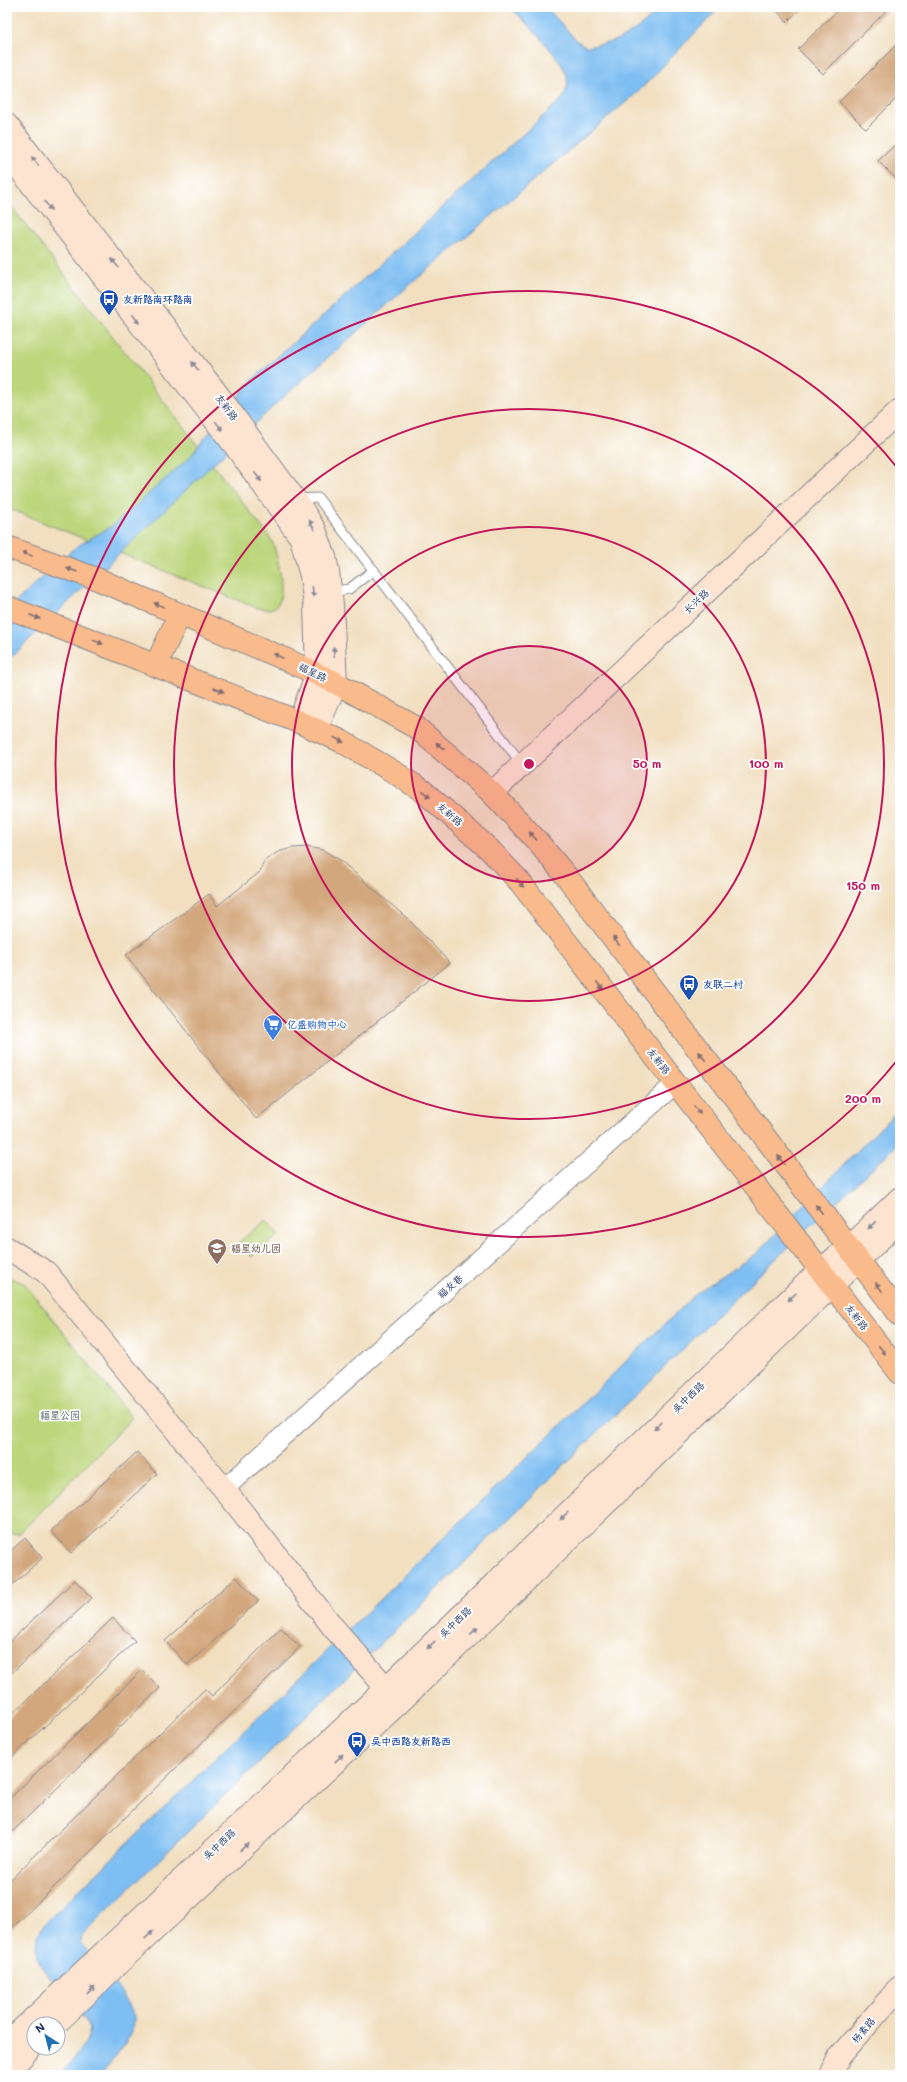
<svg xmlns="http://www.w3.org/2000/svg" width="907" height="2082" viewBox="0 0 907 2082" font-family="Mali,'LXGW WenKai TC',sans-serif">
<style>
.green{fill:#bcd67b;stroke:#6c826c}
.water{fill:#7ebef2;stroke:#4c76a8}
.building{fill:#d3a77d}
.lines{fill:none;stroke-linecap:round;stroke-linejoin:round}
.lane-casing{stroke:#86878f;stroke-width:11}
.street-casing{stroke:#86878f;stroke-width:21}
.secondary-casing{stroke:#86878f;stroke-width:24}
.primary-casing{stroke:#86878f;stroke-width:24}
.lane{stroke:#fff;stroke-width:9}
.street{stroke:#fff;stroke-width:19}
.secondary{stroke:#fde4d1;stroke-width:22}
.primary{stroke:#fabb8c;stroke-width:22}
.oneway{fill:#8c8a98}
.oneway2{fill:#7f6e73}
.ring{fill:none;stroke:#c2185b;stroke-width:2}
.labels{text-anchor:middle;stroke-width:3.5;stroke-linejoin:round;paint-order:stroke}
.transit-label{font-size:10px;font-weight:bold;fill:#164399;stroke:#fff;text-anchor:start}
.street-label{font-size:10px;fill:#1b2f5e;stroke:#fff}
.shop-label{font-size:10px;font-weight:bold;fill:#366cbe;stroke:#fff;text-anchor:start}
.education-label{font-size:10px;font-weight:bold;fill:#785e54;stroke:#fff;text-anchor:start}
.park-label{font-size:10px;fill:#4b6167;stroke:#fff}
.centre{fill:#c2185b;stroke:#fff;stroke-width:2}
.ring-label{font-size:12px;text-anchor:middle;font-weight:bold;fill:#c2185b;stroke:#fff;stroke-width:3.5;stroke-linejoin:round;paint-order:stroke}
</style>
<rect width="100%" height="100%" fill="#fff"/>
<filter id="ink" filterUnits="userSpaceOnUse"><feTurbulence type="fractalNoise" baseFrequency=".025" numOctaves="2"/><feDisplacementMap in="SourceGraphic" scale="8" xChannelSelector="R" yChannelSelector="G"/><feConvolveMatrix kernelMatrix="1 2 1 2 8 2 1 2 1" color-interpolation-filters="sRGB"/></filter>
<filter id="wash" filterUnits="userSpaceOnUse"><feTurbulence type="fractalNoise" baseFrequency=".012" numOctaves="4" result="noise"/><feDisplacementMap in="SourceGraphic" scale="16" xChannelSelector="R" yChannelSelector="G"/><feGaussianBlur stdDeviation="0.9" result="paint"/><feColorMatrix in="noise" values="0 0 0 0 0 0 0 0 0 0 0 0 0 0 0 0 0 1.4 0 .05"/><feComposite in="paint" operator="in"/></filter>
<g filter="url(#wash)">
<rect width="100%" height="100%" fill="#f1dfc0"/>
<!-- green -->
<path class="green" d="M 7,201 L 271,539 C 277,551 288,599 275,607 C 270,611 262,608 257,608 L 7,508 Z
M 266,1220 L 279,1235 L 251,1257 L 239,1242 Z
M 7,1277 L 24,1283 L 132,1418 L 19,1534 L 7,1533 Z"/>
<!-- water -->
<path class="water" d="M 511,7 L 546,7 L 577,41 L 587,47 C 596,45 606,44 614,41 C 632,35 649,19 662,7 L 720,7 L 639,91 L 405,289 L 279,401 L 7,661 L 7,610 L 76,547 L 112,526 L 189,458 L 250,382 L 563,98 C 566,91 569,85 567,77 C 564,59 524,22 511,7 Z
M 900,1108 L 900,1142 L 760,1274 L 82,1935 L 81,1943 C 93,1961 135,2001 134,2021 C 133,2038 111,2061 101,2075 L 60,2075 L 86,2042 L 90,2030 L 87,2022 C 78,2011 68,2000 59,1989 C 40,1967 27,1952 44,1924 L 698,1292 L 756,1254 Z"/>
<g id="blocks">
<!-- building -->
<path class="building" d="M 773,7 L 802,7 L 787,22 Z
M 841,7 L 890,7 L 823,74 L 798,49 Z
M 900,41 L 900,95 L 866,129 L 839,102 Z
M 900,140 L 900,183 L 878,161 Z
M 307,847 L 323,850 L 340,860 L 409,920 L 450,963 L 256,1119 L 126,955 L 209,894 L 217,906 L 260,872 L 264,861 L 278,852 L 292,848 Z
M 137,1452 L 157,1474 L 71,1553 L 51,1531 Z
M 25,1538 L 42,1558 L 7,1590 L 7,1554 Z
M 236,1577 L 258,1601 L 187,1665 L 165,1641 Z
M 75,1580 L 92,1598 L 7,1677 L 7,1644 Z
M 113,1618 L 135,1641 L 7,1762 L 7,1719 Z
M 281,1628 L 300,1647 L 7,1933 L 7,1883 L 205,1689 L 212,1696 Z
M 142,1670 L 160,1688 L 7,1837 L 7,1801 Z"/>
</g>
</g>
<g filter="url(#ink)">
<use href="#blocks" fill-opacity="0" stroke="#86878f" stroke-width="1"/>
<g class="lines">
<!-- lane casing -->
<g class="lane-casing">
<path id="lane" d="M 297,499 L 318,498 L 522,764
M 330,592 L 349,589 L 374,570"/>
</g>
<!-- street casing -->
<g class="street-casing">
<path id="street" d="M 224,1489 L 676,1083"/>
</g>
<!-- secondary casing -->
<g class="secondary-casing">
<path id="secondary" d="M 7,125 L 219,396 L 302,509 L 315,530 L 325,557 L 328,572 L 332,605 L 336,683 L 317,729
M 7,153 L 235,446 L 301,538 L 311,576 L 315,606 L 317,674 L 299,722
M 492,793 L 900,410
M 7,1248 L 46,1272 L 224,1489 L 333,1627 L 395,1698
M 56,2024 L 120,1962 L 400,1702 L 900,1220
M 7,2043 L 386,1688 L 820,1270 L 849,1247 L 900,1198
M 7,2073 L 34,2044
M 831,2075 L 839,2057 L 900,1987"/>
</g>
<!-- primary casing -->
<g class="primary-casing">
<path id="primary" d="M 7,547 L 97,579 L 285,659 L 336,683 L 417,728 L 492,793 L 537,841 L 567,877 L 900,1315
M 7,607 L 299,722 L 341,741 L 394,772 L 423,791 L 489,849 L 520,882 L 900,1373
M 156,665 L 180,614"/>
</g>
<!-- lane -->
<use href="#lane" class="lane"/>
<!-- street -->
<use href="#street" class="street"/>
<!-- secondary -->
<use href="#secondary" class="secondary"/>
<!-- primary -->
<use href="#primary" class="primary"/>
</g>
<!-- one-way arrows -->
<defs><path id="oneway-solid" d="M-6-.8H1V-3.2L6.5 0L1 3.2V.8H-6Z"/></defs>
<g class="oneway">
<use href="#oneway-solid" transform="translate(35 161) rotate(-128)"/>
<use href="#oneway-solid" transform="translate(48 206) rotate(52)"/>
<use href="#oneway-solid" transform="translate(115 263) rotate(-128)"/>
<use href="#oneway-solid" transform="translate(136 319) rotate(52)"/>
<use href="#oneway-solid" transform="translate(195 366) rotate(-128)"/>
<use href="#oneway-solid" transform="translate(219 426) rotate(52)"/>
<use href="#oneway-solid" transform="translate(258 477) rotate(53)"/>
<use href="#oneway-solid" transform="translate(312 525) rotate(-118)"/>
<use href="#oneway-solid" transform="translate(313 592) rotate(83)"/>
<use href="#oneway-solid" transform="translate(334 652) rotate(-93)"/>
<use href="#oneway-solid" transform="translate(872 1225) rotate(136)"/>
<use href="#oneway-solid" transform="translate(792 1297) rotate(136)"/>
<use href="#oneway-solid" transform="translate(658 1426) rotate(136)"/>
<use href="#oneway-solid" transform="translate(564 1516) rotate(136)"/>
<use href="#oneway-solid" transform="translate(474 1631) rotate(-44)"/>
<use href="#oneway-solid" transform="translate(431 1645) rotate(136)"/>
<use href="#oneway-solid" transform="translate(339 1758) rotate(-43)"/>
<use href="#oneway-solid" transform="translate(244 1847) rotate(-43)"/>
<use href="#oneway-solid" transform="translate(149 1935) rotate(-43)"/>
<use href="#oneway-solid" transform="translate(91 1990) rotate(-44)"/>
</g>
<g class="oneway2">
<use href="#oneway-solid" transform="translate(27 554) rotate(-160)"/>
<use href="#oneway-solid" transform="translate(72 570) rotate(-161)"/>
<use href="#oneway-solid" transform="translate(159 605) rotate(-157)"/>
<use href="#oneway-solid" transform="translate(35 617) rotate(21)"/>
<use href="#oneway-solid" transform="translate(98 642) rotate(22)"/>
<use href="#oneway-solid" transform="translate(278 656) rotate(-157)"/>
<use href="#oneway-solid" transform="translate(219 690) rotate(22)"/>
<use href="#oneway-solid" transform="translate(339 740) rotate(27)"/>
<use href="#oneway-solid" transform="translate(440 746) rotate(-140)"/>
<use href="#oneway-solid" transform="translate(426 794) rotate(38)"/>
<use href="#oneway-solid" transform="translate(533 836) rotate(-132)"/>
<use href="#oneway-solid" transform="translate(520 883) rotate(51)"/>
<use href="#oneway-solid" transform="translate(616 941) rotate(-127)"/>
<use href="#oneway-solid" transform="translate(600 986) rotate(52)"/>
<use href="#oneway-solid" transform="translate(702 1056) rotate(-127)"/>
<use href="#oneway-solid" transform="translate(697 1110) rotate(52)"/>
<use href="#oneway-solid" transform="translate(781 1160) rotate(-127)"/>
<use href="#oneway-solid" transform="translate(819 1209) rotate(-128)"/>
<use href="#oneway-solid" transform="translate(879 1287) rotate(-127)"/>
<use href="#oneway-solid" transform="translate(882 1350) rotate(52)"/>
</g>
</g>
<!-- distance rings -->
<circle cx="529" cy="764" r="118" fill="#c2185b" fill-opacity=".12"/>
<g class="ring">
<circle cx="529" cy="764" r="118"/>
<circle cx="529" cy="764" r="237"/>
<circle cx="529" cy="764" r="355"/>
<path d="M899 1058A473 473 0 1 1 899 470"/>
</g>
<!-- icons -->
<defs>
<g id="bus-pin" transform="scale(1)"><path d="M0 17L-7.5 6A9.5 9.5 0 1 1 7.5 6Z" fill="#1a4fb4" stroke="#fff"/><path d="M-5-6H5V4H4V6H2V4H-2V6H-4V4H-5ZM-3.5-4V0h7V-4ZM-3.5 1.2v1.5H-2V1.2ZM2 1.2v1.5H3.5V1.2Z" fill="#fff"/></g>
<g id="supermarket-pin" transform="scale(1)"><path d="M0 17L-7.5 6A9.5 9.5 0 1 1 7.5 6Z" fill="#3f7fe0" stroke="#fff"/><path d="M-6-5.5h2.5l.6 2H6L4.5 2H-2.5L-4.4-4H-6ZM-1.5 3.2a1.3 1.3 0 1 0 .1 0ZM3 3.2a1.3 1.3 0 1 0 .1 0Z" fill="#fff"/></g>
<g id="school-pin" transform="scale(1)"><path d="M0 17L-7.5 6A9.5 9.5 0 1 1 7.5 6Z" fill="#8d6e63" stroke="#fff"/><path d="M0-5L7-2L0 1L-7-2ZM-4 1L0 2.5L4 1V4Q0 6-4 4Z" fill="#fff"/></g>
</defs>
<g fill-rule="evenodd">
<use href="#bus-pin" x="109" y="299"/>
<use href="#bus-pin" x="689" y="984"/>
<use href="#supermarket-pin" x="273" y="1024"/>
<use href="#school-pin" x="217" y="1248"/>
<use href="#bus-pin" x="357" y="1741"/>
</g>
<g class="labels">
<!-- transit labels -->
<g class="transit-label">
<text x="123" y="303">友新路南环路南</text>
<text x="703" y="988">友联二村</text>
<text x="371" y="1745">吴中西路友新路西</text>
</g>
<!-- street labels -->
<g class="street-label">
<text transform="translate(227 407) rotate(53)" y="4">友新路</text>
<text transform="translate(696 601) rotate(-43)" y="4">长兴路</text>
<text transform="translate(313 672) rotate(25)" y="4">福星路</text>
<text transform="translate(450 814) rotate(41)" y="4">友新路</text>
<text transform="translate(659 1061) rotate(52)" y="4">友新路</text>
<text transform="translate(450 1286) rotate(-42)" y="4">福友巷</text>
<text transform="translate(857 1317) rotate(52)" y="4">友新路</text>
<text transform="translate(688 1397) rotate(-44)" y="4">吴中西路</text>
<text transform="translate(455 1622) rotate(-44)" y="4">吴中西路</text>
<text transform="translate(219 1844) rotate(-43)" y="4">吴中西路</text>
<text transform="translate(863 2030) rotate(-49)" y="4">杨素路</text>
</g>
<!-- shop labels -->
<g class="shop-label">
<text x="287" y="1028">亿盛购物中心</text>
</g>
<!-- education labels -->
<g class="education-label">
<text x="231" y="1252">福星幼儿园</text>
</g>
<!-- park labels -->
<g class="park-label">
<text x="60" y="1419">福星公园</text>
</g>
</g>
<circle cx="529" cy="764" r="6" class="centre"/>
<g class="ring-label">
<text x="647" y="768">50 m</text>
<text x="766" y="768">100 m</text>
<text x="863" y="890">150 m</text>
<text x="863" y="1103">200 m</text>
</g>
<!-- margin -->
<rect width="907" height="2082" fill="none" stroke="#fff" stroke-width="24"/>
<!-- north arrow -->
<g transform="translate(46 2036) rotate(324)"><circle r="19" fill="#ffffff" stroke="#a4acbf"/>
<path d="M0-3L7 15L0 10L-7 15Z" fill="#1f6fb2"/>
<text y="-6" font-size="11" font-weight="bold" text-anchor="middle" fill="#1b2f5e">N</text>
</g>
</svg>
